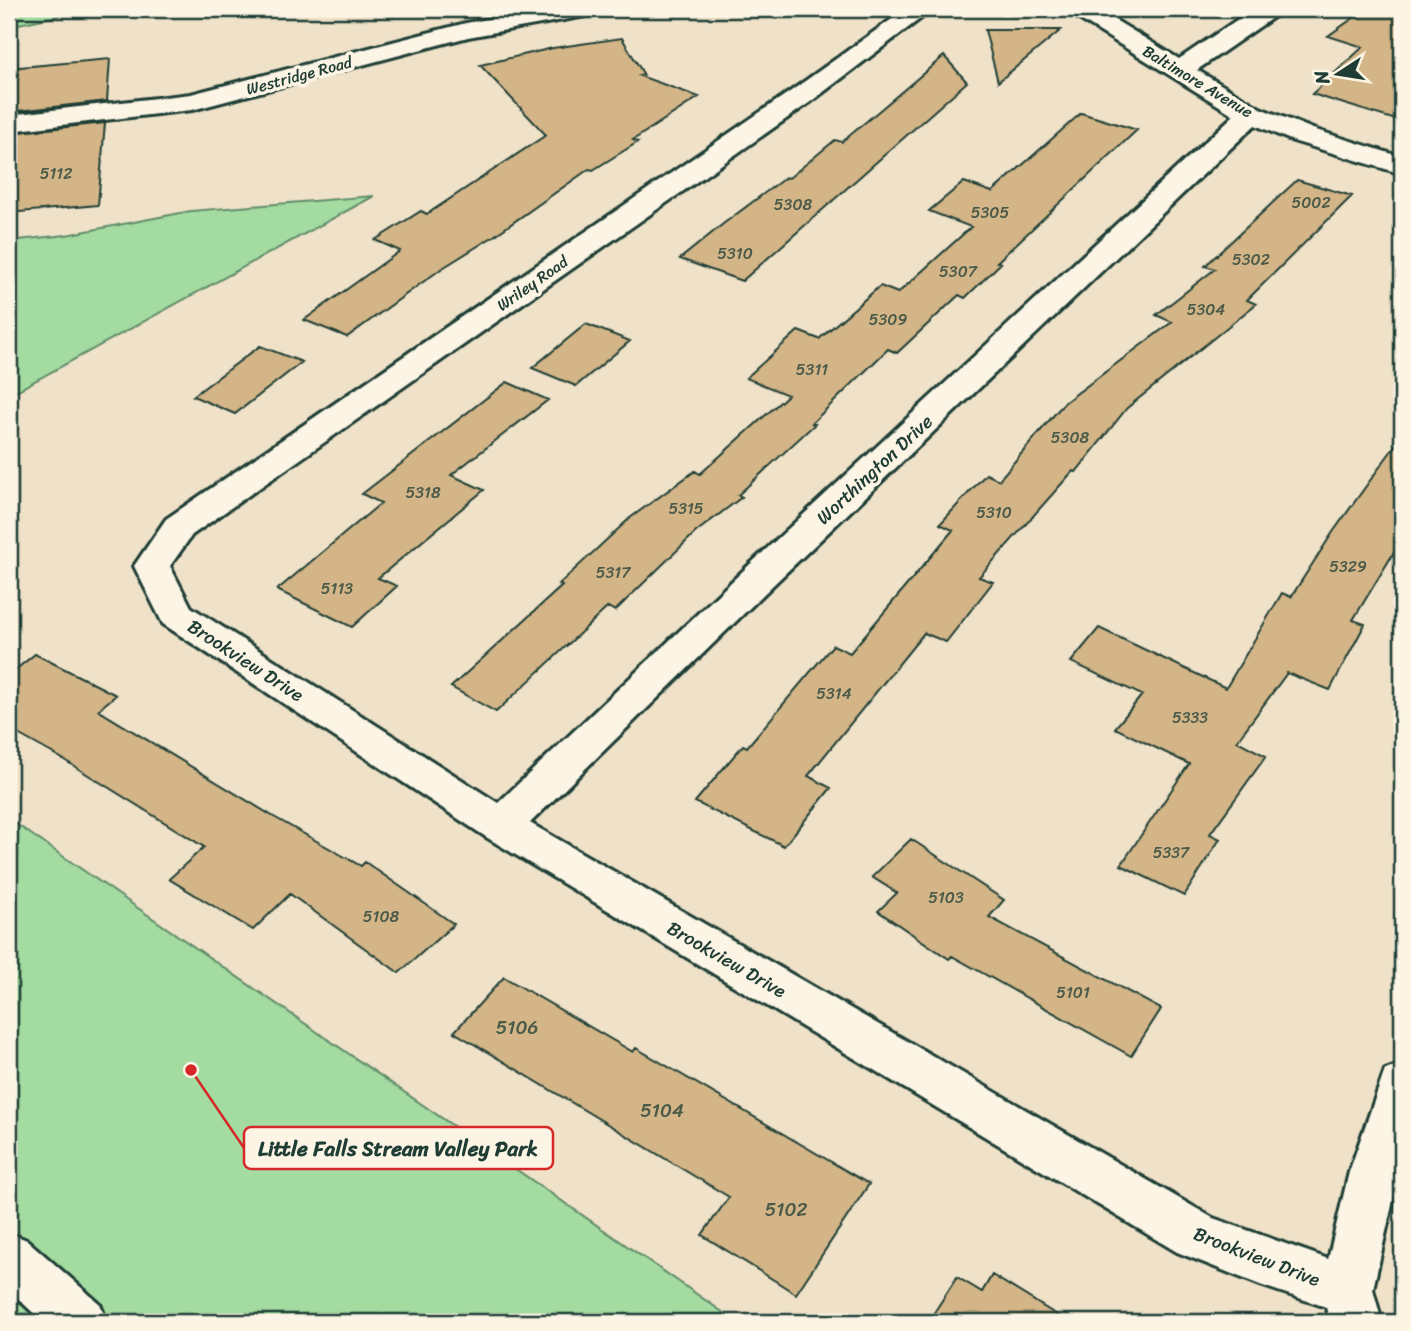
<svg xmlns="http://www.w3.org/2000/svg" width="1411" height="1331" viewBox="0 0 1411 1331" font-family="Sriracha,sans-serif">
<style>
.green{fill:#a3dba0;stroke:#618c6a;stroke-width:2}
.building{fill:#d3b587;stroke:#1f3d34;stroke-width:2}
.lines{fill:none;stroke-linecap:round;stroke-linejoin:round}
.minor-casing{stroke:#1f3d34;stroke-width:6}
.major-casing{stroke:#1f3d34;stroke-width:6}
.minor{fill:#fcf5e5;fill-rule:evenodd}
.major{fill:#fcf5e5;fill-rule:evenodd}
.labels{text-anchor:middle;stroke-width:7;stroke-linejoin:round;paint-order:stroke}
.far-street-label{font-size:16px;fill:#1f3d34;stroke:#fcf5e5}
.number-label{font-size:16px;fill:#4c5b49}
.street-label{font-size:19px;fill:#1f3d34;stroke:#fcf5e5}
.near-number-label{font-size:19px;fill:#4c5b49}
.leader{fill:none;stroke:#d62828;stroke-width:2.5}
.callout-dot{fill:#d62828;stroke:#fcf5e5;stroke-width:2.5}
.callout{fill:#fcf5e5;stroke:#d62828;stroke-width:2.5}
.callout-label{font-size:21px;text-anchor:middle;font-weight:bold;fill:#1f3d34}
</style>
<rect width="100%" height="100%" fill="#f0e2c9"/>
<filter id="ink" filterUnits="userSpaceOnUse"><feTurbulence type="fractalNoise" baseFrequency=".0143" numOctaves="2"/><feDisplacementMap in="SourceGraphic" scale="14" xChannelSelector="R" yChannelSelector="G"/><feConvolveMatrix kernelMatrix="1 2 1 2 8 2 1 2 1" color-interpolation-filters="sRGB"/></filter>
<g filter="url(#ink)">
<!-- green -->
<path class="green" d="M 9,9 L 91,9 L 9,26 Z
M 374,196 L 18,390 L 9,396 L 9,241 L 66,235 L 191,211 Z
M 9,819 L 737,1322 L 9,1322 Z"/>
<!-- building -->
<path class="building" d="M 1366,9 L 1402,9 L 1402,122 L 1312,94 L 1363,47 L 1328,36 Z
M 985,30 L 1061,30 L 998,82 Z
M 622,38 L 644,75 L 640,76 L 699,97 L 633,140 L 638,142 L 593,170 L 589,169 L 494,236 L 441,269 L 347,337 L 304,320 L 400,251 L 375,240 L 421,211 L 427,214 L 546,135 L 480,65 L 553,48 Z
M 944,56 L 967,82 L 742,281 L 680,259 L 723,224 L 786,177 L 789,178 L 835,140 L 842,142 Z
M 110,59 L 107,101 L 9,112 L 9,68 Z
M 1081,113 L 1137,130 L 997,262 L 1001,263 L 965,298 L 959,295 L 897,353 L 888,349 L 812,423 L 815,424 L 738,495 L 742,497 L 696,532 L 615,611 L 608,607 L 496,712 L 451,687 L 562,586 L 559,584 L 630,518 L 695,471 L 700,474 L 788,395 L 746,378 L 798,331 L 819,339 L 880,286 L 898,293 L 971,227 L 929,211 L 964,182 L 992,192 Z
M 105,123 L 98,205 L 9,213 L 9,133 Z
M 1297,180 L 1352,196 L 1247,300 L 1256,304 L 1127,408 L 1076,472 L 1073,471 L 979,577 L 993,582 L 946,642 L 924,633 L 808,776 L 831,788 L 784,846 L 695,802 L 743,745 L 747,747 L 833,645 L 850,653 L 953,530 L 940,524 L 986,474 L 999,480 L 1064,403 L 1172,322 L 1156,315 L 1215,269 L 1205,266 Z
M 586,324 L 630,341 L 576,386 L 532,368 Z
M 260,346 L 302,362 L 235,414 L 193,396 Z
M 507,382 L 548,400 L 451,475 L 484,490 L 378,578 L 397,586 L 352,627 L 277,590 L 381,503 L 362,494 Z
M 1402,436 L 1402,539 L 1353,620 L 1365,624 L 1330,690 L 1287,673 L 1237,741 L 1266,756 L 1210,834 L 1220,839 L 1184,896 L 1121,865 L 1189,764 L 1115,728 L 1142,695 L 1071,662 L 1099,628 L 1226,688 L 1282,593 L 1291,597 L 1333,532 Z
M 35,654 L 116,695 L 98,710 L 274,817 L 361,866 L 365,862 L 454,924 L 399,973 L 290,894 L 253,930 L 169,879 L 204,847 L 61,758 L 9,729 L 9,675 Z
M 911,839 L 1004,900 L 989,917 L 1161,1009 L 1131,1056 L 952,956 L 949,959 L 878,911 L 897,893 L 872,877 Z
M 504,977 L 633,1052 L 636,1048 L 869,1184 L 796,1294 L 702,1235 L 729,1197 L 454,1032 Z
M 992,1275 L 1068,1322 L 928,1322 L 957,1277 L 982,1292 Z"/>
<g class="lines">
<!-- minor casing -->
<g class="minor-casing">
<path id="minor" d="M 545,9 L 598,9 L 595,14 L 586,16 L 468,37 L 192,110 L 9,131 L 9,115 L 191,94 L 466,23 Z
M 906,9 L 933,9 L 809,103 L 192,535 L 170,566 L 191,607 L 498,803 L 747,567 L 1234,115 L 1071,14 L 1068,9 L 1097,9 L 1179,59 L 1253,9 L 1281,9 L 1278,14 L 1197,70 L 1260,108 L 1313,129 L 1402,157 L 1402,174 L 1293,141 L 1255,125 L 773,585 L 530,823 L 1213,1218 L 1365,1272 L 1373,1289 L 1365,1306 L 1347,1314 L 1260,1285 L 1177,1252 L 486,837 L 163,624 L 134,566 L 166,519 L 791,91 Z"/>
</g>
<!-- major casing -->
<g class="major-casing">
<path id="major" d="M 1402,1064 L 1402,1161 L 1373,1289 L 1382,1322 L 1330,1322 L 1321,1289 L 1349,1172 L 1385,1070 Z
M 9,1233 L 27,1240 L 100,1304 L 107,1322 L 43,1322 L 9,1290 Z"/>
</g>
<!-- minor -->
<use href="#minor" class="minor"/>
<!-- major -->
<use href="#major" class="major"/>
</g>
</g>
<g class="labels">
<!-- far-street labels -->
<g class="far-street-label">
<text transform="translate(299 75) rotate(-15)" y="6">Westridge Road</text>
<text transform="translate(1198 81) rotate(31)" y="6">Baltimore Avenue</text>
<text transform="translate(532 283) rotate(-35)" y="6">Wriley Road</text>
</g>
<!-- number labels -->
<g class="number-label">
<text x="56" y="179">5112</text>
<text x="1311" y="208">5002</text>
<text x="793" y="210">5308</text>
<text x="990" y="218">5305</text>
<text x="735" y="259">5310</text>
<text x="1251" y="265">5302</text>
<text x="958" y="277">5307</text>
<text x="1206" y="315">5304</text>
<text x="888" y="325">5309</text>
<text x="812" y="375">5311</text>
<text x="1070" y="443">5308</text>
<text x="423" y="498">5318</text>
<text x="686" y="514">5315</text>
<text x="994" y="518">5310</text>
<text x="1348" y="572">5329</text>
<text x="613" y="578">5317</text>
<text x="337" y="594">5113</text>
<text x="834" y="699">5314</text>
<text x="1190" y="723">5333</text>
<text x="1171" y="858">5337</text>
<text x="946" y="903">5103</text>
<text x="381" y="922">5108</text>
<text x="1073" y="998">5101</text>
</g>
<!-- street labels -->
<g class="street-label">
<text transform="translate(874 469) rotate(-43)" y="7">Worthington Drive</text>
<text transform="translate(246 660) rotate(33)" y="7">Brookview Drive</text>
<text transform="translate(727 959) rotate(30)" y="7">Brookview Drive</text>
<text transform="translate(1257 1256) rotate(21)" y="7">Brookview Drive</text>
</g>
<!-- near-number labels -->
<g class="near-number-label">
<text x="517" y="1034">5106</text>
<text x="662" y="1117">5104</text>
<text x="786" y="1216">5102</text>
</g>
</g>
<!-- callouts -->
<path class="leader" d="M191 1070L244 1148"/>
<circle class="callout-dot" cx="191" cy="1070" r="7"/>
<rect class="callout" x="244" y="1127" width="309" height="42" rx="7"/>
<g class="callout-label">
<text x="398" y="1156">Little Falls Stream Valley Park</text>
</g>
<!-- margin -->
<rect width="1411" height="1331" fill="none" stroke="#fcf5e5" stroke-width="35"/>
<rect x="18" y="18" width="1376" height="1296" fill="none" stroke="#1f3d34" stroke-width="2.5" filter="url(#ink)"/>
<!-- north arrow -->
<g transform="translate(1338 74) rotate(258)" stroke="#fcf5e5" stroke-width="5" paint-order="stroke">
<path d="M0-5L12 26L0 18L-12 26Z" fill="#1f3d34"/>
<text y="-10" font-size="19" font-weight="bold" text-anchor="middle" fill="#1f3d34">N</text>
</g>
</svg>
